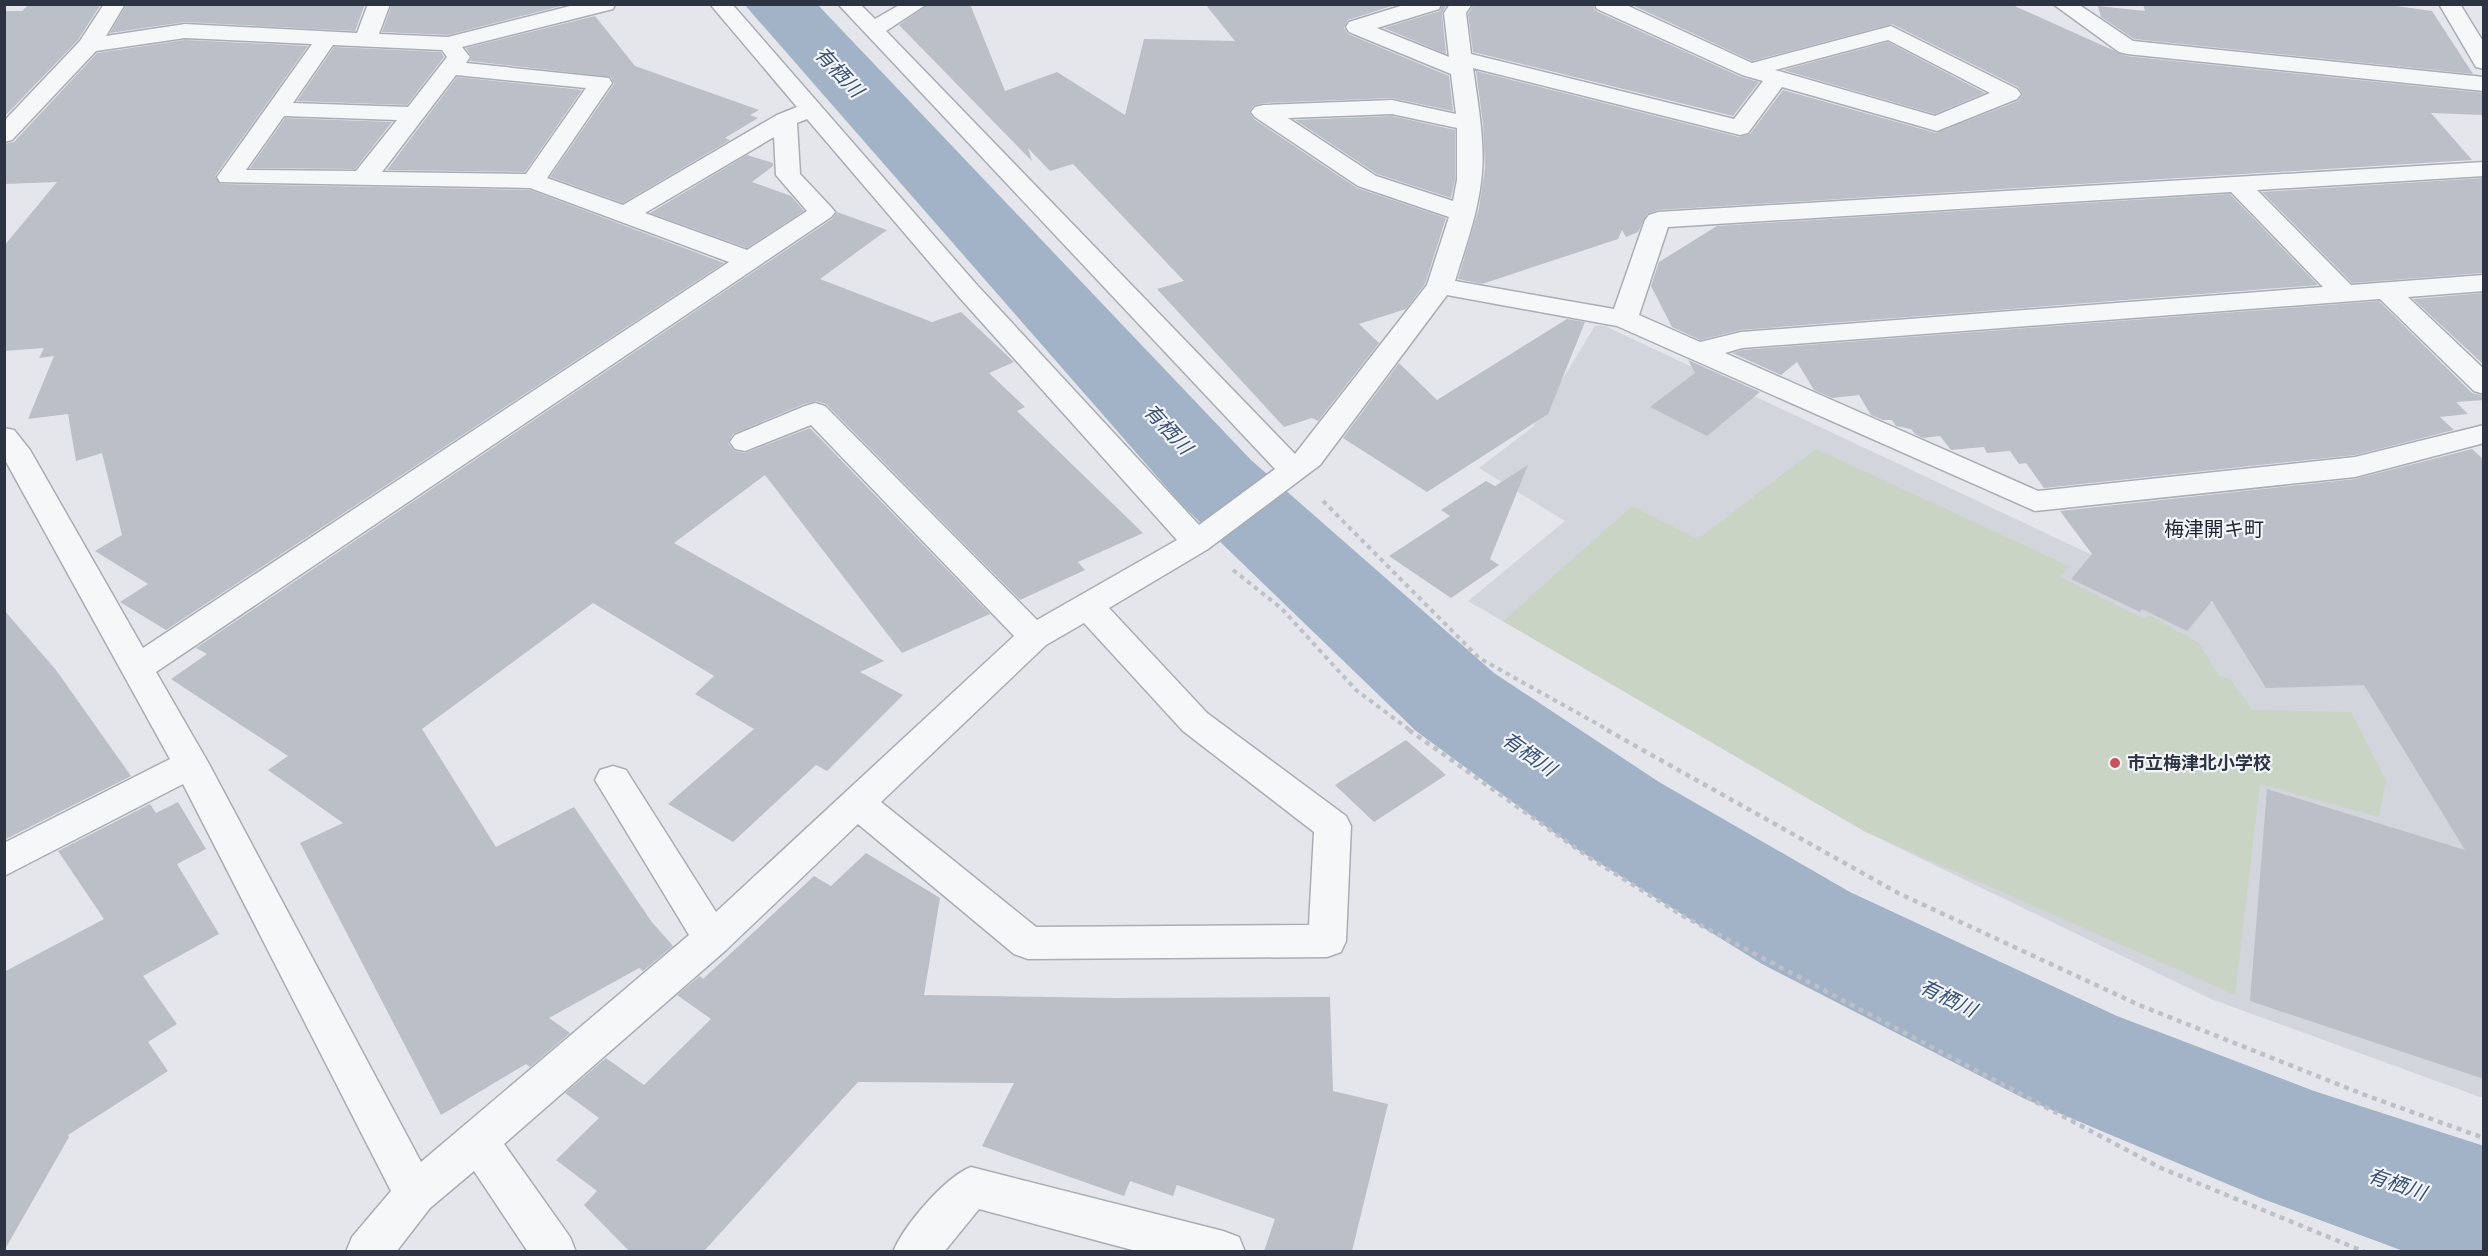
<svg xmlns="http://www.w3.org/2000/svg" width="2488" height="1256" viewBox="0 0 2488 1256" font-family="'DM Sans','Noto Sans JP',sans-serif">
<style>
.built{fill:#d2d5dc}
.green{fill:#c9d4c5}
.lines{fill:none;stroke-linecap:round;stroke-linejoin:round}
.stream{fill:#a2b3c8;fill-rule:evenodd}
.river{fill:#a2b3c8;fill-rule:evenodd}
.building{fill:#bbbfc7}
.minor-casing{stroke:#a9adb5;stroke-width:3}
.path-far1{stroke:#bdc0c6;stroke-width:4;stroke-dasharray:4.5 4.5;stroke-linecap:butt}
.path{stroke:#bdc0c6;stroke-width:4.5;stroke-dasharray:5 5;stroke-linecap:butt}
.minor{fill:#f6f7f9;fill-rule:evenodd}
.poi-dot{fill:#c65360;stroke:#f3f5f8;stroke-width:2}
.labels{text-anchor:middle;stroke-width:4.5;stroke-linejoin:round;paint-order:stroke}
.poi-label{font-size:18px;font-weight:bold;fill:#2c3342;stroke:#f3f5f8;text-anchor:start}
.water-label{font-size:20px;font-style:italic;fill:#395173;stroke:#f3f5f8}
.neighbourhood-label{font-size:20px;fill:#1e2533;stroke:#f3f5f8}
</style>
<rect width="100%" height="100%" fill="#e4e6eb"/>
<!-- built -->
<path class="built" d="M 1595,326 L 1605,326 L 2169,591 L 2212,603 L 2322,601 L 2483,570 L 2483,1098 L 2211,999 L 1864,831 L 1468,601 L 1565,521 L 1479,468 L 1533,427 Z"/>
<!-- green -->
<path class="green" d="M 1816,449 L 2069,566 L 2060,577 L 2144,619 L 2149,615 L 2199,643 L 2219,676 L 2230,679 L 2252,710 L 2351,712 L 2386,780 L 2379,817 L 2260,784 L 2235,995 L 1864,831 L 1503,621 L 1632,506 L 1698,539 Z"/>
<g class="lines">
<!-- stream -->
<path class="stream" d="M 2312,1143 L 2320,1146 L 2436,1244 L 2439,1252 L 2408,1252 L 2304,1162 L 2300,1154 L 2304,1146 Z"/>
<!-- river -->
<path class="river" d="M 744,4 L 817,4 L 1251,460 L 1494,673 L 1659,782 L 1850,892 L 2117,1016 L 2314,1091 L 2484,1146 L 2484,1252 L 2406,1252 L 2263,1199 L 2023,1098 L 1762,964 L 1575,848 L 1416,731 L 1181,504 Z"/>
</g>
<!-- building -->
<path class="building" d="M 29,4 L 101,4 L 78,40 L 4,117 L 4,11 L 22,11 Z
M 127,4 L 365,4 L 355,31 L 185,22 L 110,33 Z
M 392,4 L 560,4 L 561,6 L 448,35 L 382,32 Z
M 929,4 L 970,4 L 1005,91 L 1057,72 L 1125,115 L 1144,39 L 1235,41 L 1205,4 L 1398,4 L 1348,20 L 1344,28 L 1348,34 L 1449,76 L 1453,111 L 1392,98 L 1263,103 L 1253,106 L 1249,112 L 1254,119 L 1357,188 L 1446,218 L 1425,284 L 1406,309 L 1359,324 L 1379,343 L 1318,421 L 1312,418 L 1284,427 L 1157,289 L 1184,281 L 1073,164 L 1050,171 L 1028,148 L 1032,161 L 899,25 Z
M 1443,4 L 1447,4 L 1442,13 L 1446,54 L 1384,28 L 1440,11 Z
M 1474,4 L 1593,4 L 1596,11 L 1741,77 L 1759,82 L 1733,116 L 1473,52 L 1468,14 Z
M 1630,4 L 2010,4 L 2126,56 L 2484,93 L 2484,115 L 2431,113 L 2472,160 L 1658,210 L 1647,214 L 1638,232 L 1626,237 L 1622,230 L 1618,239 L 1482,284 L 1458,279 L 1479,208 L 1485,168 L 1483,124 L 1476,71 L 1739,137 L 1750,134 L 1783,90 L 1936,133 L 2018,101 L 2023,94 L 2018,87 L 1892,24 L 1752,61 Z
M 2143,4 L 2382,4 L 2432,11 L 2473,74 L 2134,39 L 2101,17 L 2098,6 L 2145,11 Z
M 595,16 L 635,66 L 759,110 L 750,115 L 758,118 L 725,138 L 730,140 L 623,203 L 550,177 L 614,84 L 611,77 L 470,61 L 472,57 L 466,48 Z
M 185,40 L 308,46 L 215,176 L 220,184 L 530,190 L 724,263 L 166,630 L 120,602 L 148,584 L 95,551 L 122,535 L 102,453 L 76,461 L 68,414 L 28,419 L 54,356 L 39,358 L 44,348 L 4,351 L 4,246 L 57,182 L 4,184 L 4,144 L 14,142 L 97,53 Z
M 1888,42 L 1985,93 L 1935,114 L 1783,70 Z
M 334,47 L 441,52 L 444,57 L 407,105 L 297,101 Z
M 457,77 L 582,90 L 525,172 L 387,170 Z
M 1392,116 L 1455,130 L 1455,180 L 1451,198 L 1377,174 L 1295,120 Z
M 285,118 L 392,122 L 355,169 L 250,168 Z
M 747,155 L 773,163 L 773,166 L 752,182 L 791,196 L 804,211 L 747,248 L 650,213 Z
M 2484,178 L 2484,273 L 2352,283 L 2262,192 Z
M 2230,194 L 2318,285 L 1741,330 L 1700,340 L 1672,327 L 1651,286 L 1659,262 L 1717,226 Z
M 837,212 L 887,230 L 820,279 L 932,322 L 961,312 L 1014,362 L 989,373 L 1025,407 L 1017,411 L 1143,533 L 1078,562 L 1085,570 L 1020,600 L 826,404 L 816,401 L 804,404 L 733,434 L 728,443 L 735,451 L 745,453 L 810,428 L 990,614 L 902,653 L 765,475 L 674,543 L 884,661 L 860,672 L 903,695 L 827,771 L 816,765 L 733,842 L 668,804 L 754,729 L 695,694 L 714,676 L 593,603 L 422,729 L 496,847 L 574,807 L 651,921 L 673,946 L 643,971 L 639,968 L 549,1018 L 570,1033 L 530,1067 L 526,1064 L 441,1115 L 300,843 L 343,823 L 268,770 L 288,756 L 171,679 L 207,654 L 196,648 L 832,219 Z
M 2484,293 L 2484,365 L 2413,299 Z
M 2379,301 L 2472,393 L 2484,396 L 2484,400 L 2456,402 L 2468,414 L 2440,417 L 2454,430 L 2355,455 L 2044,488 L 2026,463 L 2019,464 L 2010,451 L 1987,453 L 1984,447 L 1951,450 L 1940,436 L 1923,438 L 1915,434 L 1911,429 L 1896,426 L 1892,420 L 1883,420 L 1871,415 L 1859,395 L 1832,398 L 1814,390 L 1797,362 L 1781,375 L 1732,353 L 1742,350 Z
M 1567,319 L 1585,322 L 1548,414 L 1427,492 L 1343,438 L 1399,363 L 1437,400 Z
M 1688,360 L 1760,392 L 1707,436 L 1650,407 L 1695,373 Z
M 2472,449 L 2484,460 L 2484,1079 L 2250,1001 L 2267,789 L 2465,850 L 2364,685 L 2266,688 L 2212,601 L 2187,631 L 2142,609 L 2140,612 L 2071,579 L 2092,554 L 2060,511 L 2355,479 Z
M 1528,465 L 1490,559 L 1499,565 L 1451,598 L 1389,556 L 1450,516 L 1441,510 L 1486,481 L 1495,486 Z
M 4,610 L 56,670 L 131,776 L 4,840 Z
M 1406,740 L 1446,775 L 1374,822 L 1335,785 Z
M 178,802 L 206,849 L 177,864 L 219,934 L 143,976 L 177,1024 L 148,1042 L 168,1071 L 68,1135 L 69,1137 L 4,1251 L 4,972 L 104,919 L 58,851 L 150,804 L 156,813 Z
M 866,853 L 940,898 L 924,995 L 1115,998 L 1330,997 L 1333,1091 L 1388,1104 L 1352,1251 L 1264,1251 L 1275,1219 L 1177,1185 L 1173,1196 L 1130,1181 L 1124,1196 L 982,1146 L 1014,1083 L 858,1082 L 704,1251 L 629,1251 L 584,1205 L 597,1191 L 556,1160 L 599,1118 L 565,1093 L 606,1058 L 644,1085 L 711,1019 L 677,995 L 700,976 L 703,979 L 814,876 L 831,886 Z"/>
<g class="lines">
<!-- minor casing -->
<g class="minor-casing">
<path id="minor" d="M 104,4 L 125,4 L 106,36 L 185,24 L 357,33 L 368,4 L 390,4 L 379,34 L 448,37 L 578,4 L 615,4 L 613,9 L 462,47 L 470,57 L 466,63 L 609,78 L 612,83 L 547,178 L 623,205 L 777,115 L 797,107 L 710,4 L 732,4 L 977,285 L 1199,525 L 1275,469 L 838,4 L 860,4 L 875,19 L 901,4 L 927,4 L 886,31 L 1295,454 L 1427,285 L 1449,217 L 1358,186 L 1255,117 L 1251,112 L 1255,107 L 1263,105 L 1392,100 L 1456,114 L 1451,74 L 1349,32 L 1346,27 L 1349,22 L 1407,4 L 1441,4 L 1439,9 L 1377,28 L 1449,57 L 1444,13 L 1450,4 L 1472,4 L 1466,13 L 1471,54 L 1734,119 L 1763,81 L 1742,75 L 1597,9 L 1595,4 L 1624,4 L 1752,63 L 1891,26 L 2017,89 L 2021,94 L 2017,99 L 1937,131 L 1782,87 L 1748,133 L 1740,135 L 1473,68 C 1478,104 1486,145 1481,182 C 1477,216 1465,248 1455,281 L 1614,309 L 1645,220 L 1649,215 L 1658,212 L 2484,162 L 2484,176 L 2257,190 L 2351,285 L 2484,275 L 2484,291 L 2408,297 L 2484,369 L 2484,394 L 2474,391 L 2380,299 L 1742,348 L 1725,353 L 2038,491 L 2355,457 L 2484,425 L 2484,443 L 2355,477 L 2035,511 L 1617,326 L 1447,295 L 1320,465 L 1208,549 L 1109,608 L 1207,713 L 1346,816 L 1351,826 L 1346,941 L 1341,952 L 1327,957 L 1028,959 L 1014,954 L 858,824 L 726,950 L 504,1144 L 570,1237 L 576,1252 L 528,1252 L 474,1171 L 430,1208 L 396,1252 L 346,1252 L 352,1237 L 391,1191 L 183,784 L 4,876 L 4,843 L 170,759 L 4,458 L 4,428 L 14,430 L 30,450 L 143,648 L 729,262 L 530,188 L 220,182 L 217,177 L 312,44 L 185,38 L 96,51 L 12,140 L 4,142 L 4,121 L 80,41 ZM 1888,40 L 1990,93 L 1935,116 L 1775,70 ZM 333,45 L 442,50 L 447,57 L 408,107 L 293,103 ZM 456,75 L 586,88 L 526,174 L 382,172 ZM 1392,114 L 1457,128 L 1457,180 L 1453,201 L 1376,176 L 1288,118 ZM 284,116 L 397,120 L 356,171 L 246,170 ZM 807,119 L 959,297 L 1177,540 L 1037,620 L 825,406 L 815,403 L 805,406 L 735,435 L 730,442 L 735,449 L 745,451 L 811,425 L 1014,636 L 716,912 L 626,770 L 613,766 L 600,770 L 595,780 L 689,935 L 421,1162 L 209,764 L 156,672 L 831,217 L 835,212 L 831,207 L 800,174 L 797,123 ZM 774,137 L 776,175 L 807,211 L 747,250 L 645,213 ZM 2231,192 L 2323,287 L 1741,332 L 1700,342 L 1639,315 L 1668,227 ZM 1084,623 L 1183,731 L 1314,832 L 1309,925 L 1036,927 L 881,802 L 1046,645 Z
M 2053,4 L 2078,4 L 2133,41 L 2484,77 L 2484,91 L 2127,54 L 2119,52 Z
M 2439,4 L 2460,4 L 2484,43 L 2484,69 L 2476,67 Z
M 971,1167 L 1223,1231 L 1239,1237 L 1245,1252 L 1140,1252 L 979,1209 L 944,1252 L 893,1252 C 904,1225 945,1177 971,1167 Z"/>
</g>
<!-- path-far1 -->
<path class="path-far1" d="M 1323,501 L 1479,658 L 1610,731
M 1233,570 L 1281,608 L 1356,690 L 1411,731"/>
<!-- path -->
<path class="path" d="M 1409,730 L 1590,858 L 1685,917 L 2161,1168 L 2365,1252
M 1607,730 L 1898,893 L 2139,1005 L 2365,1095 L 2484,1138"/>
<!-- minor -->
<use href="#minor" class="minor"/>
</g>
<!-- markers -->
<circle class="poi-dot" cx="2115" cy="763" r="6"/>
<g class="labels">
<!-- poi labels -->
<g class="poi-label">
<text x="2127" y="769">市立梅津北小学校</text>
</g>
<!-- water labels -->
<g class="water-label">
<text transform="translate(839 72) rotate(47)" y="7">有栖川</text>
<text transform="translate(1168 429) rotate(47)" y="7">有栖川</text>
<text transform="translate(1529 754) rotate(35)" y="7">有栖川</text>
<text transform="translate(1948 998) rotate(26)" y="7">有栖川</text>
<text transform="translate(2397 1184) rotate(19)" y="7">有栖川</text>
</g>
<!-- neighbourhood labels -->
<g class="neighbourhood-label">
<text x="2214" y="536">梅津開キ町</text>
</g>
</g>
<!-- border -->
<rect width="2488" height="1256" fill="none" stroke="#2c3342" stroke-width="12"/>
</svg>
